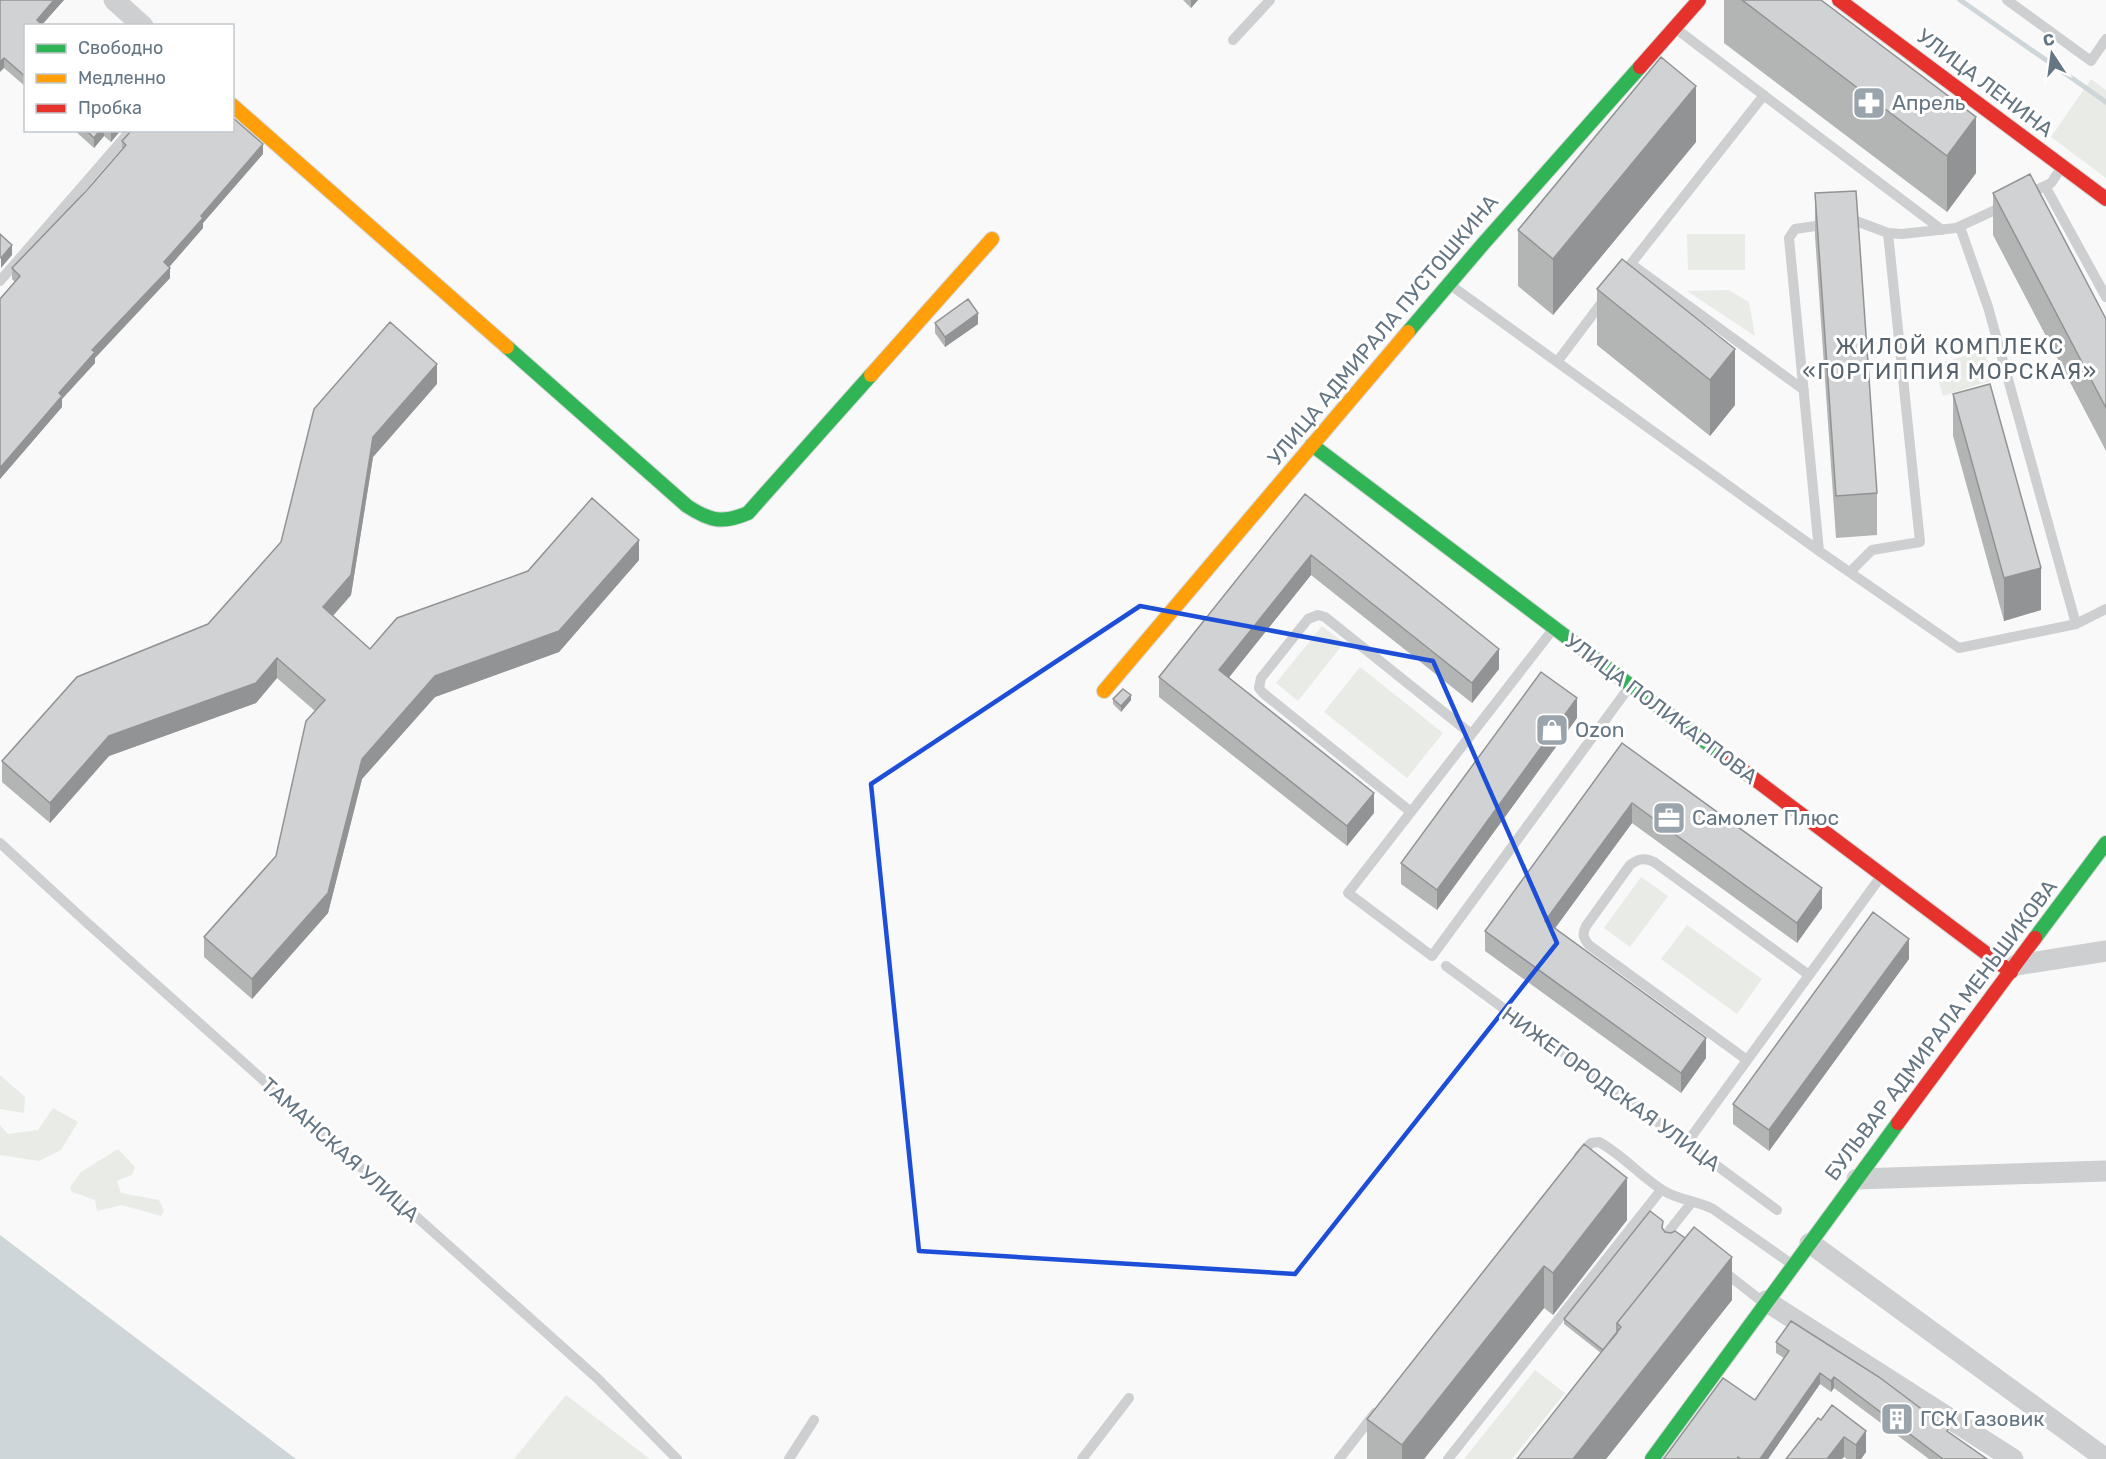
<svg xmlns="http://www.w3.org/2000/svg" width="2106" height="1459" viewBox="0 0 2106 1459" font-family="Rubik,sans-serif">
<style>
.green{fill:#e8ebe6}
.water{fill:#ced6d9}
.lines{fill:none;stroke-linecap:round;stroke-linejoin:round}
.stream{stroke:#ced6d9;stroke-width:5}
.fast-casing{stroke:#d5d6d7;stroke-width:16}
.slow-casing{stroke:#d5d6d7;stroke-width:16}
.jam-casing{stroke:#d5d6d7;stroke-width:16}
.lane{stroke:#cecfd0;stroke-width:10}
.street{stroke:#cecfd0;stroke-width:21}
.fast{stroke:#30b455;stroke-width:14}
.slow{stroke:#ff9f0a;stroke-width:14}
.jam{stroke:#e5322d;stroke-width:14}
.wall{fill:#b3b5b5}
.shaded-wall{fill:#929394}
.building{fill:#d0d2d3;stroke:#929394;stroke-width:1.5}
.marked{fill:none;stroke:#1d4ed8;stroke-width:4.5;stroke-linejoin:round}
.labels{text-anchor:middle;stroke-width:6;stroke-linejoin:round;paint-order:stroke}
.street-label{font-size:21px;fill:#657683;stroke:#fff}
.poi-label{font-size:21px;fill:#657683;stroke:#fff;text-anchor:start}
.neighbourhood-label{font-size:22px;letter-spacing:1.5px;fill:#57646e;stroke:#fff}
</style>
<rect width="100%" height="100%" fill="#f9f9f9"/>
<!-- green -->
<path class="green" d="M 2091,79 L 2106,90 L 2106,178 L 2051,137 Z
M 1687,234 L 1745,234 L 1745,270 L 1688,270 Z
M 1728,290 L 1749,302 L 1755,336 L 1687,291 Z
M 1984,350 L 1993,380 L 1943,396 L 1934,365 Z
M 1322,626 L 1344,643 L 1298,701 L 1276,683 Z
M 1360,667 L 1443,733 L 1407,778 L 1324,712 Z
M 1641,877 L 1668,896 L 1630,947 L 1604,928 Z
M 1687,925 L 1762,979 L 1737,1014 L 1661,959 Z
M 0,1075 L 25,1097 L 24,1113 L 0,1109 Z
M 53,1108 L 78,1122 L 61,1150 L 39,1161 L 0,1155 L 0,1125 L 8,1134 L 38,1130 Z
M 118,1149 L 135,1167 L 132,1175 L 117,1181 L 121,1193 L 159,1200 L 164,1211 L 161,1216 L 122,1205 L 97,1211 L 95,1200 L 72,1192 L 70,1187 L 81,1172 Z
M 1535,1370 L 1565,1393 L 1512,1459 L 1464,1459 Z
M 566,1395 L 650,1459 L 514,1459 Z"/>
<!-- water -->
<path class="water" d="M 0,1235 L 296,1459 L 0,1459 Z"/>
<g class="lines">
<!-- stream -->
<path class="stream" d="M 1960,0 L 2106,102"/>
<!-- fast casing -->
<g class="fast-casing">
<path id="fast" d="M 1408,332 L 1483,244 L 1640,67
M 507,347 L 687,506 C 710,521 722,524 748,513 L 871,375
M 1312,445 L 1724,756
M 2035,938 L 2106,843
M 1652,1459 L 1898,1123"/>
</g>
<!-- slow casing -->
<g class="slow-casing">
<path id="slow" d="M 232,105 L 507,347
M 871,375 L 992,239
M 1104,691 L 1408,332"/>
</g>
<!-- jam casing -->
<g class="jam-casing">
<path id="jam" d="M 1839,0 L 2106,199
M 1640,67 L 1699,0
M 1724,756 L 2011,972
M 1898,1123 L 2035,938"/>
</g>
<!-- lane -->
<path class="lane" d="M 2007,0 L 2091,61 L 2106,39
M 1675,28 L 1942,230
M 1233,40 L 1270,0
M 2045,186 L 2106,297
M 2026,195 L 2051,183 L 2062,167
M 1844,222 L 1856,221 L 1888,233 L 1902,234 L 1956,228 L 2004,206
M 1960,227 L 1988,307 L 2076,624 L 2106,609
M 1631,264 L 1804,390
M 1622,275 L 1764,95
M 0,281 L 131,130
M 1449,284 L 1819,551 L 1959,648 L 2076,624
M 1557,362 L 1606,297
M 1819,551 L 1789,238 L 1795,229 L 1829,224
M 1850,572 L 1872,550 L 1920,542 L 1888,233
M 1554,628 L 1348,893 L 1432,956 L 1630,686
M 1411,812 L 1263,693 L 1259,688 L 1261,678 L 1308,619 L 1318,615 L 1325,617 L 1471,734
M 0,843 L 85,921 L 597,1378 L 677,1459
M 1446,966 L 1777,1210
M 1747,1060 L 1589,945 C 1583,938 1582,934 1586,926 L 1630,865 C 1638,859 1644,857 1654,862 L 1809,975
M 1686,1144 L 1882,875
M 1579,1156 L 1591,1143 L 1599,1142 C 1623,1155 1641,1177 1664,1191 C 1679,1200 1697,1201 1713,1209 L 1793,1265
M 1669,1231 L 1692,1202
M 1722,1270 L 1764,1303
M 789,1459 L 814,1420
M 1082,1459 L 1129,1398
M 1339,1459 L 1375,1413
M 1448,1459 L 1661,1190"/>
<!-- street -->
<path class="street" d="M 114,0 L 143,26
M 2016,965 L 2106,951
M 1857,1179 L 2106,1171
M 1810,1243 L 2106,1459
M 1766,1301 L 2013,1459"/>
<!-- fast -->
<use href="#fast" class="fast"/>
<!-- slow -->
<use href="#slow" class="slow"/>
<!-- jam -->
<use href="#jam" class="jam"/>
</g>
<!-- wall -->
<path class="wall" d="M 0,0 L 64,0 L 42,24 L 26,26 L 26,87 L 4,68 Z
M 1183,0 L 1198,0 L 1191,8 Z
M 1724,0 L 1821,0 L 1976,173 L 1947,212 L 1724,43 Z
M 74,130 L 121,130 L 111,142 L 104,136 L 94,148 Z
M 122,141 L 263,154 L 203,223 L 203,228 L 169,267 L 170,278 L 95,358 L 95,363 L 62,399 L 62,407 L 0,479 L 0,299 L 15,282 L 12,279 L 12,268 L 87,190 L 122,149 Z
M 1696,142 L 1553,315 L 1518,286 L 1518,230 Z
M 1815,193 L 1877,493 L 1877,535 L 1836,538 L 1815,236 Z
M 1993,193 L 2106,319 L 2106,451 L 1993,235 Z
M 1622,259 L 1735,405 L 1710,436 L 1597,345 L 1597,289 Z
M 935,323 L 978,324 L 945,347 L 935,333 Z
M 437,384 L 373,457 L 351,595 L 333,616 L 370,649 L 639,560 L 559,652 L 435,697 L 362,779 L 328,913 L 252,999 L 204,957 L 204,937 L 276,856 L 315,711 L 277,678 L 256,703 L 109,756 L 50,823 L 2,782 L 2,761 L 208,624 Z
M 1953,394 L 2041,610 L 2004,621 L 1953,436 Z
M 1305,494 L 1499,669 L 1472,703 L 1311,575 L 1229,677 L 1374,813 L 1347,846 L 1159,697 L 1159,677 Z
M 1113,699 L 1131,700 L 1121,712 L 1113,704 Z
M 1577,718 L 1437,910 L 1401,884 L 1401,863 Z
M 1622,743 L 1822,908 L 1797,943 L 1632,823 L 1555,928 L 1706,1058 L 1681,1093 L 1485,951 L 1485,931 Z
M 1909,959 L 1769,1151 L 1733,1124 L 1733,1104 Z
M 1584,1144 L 1627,1220 L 1553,1315 L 1544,1308 L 1424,1459 L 1367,1459 L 1367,1419 Z
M 1663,1226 L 1663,1229 L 1665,1232 L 1732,1300 L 1606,1459 L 1517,1459 L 1601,1353 L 1564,1324 L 1564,1319 Z
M 1776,1342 L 1948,1432 L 1987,1459 L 1929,1459 L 1834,1388 L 1831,1392 L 1820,1384 L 1768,1459 L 1663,1459 L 1755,1400 L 1784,1358 L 1776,1353 Z
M 1818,1418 L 1866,1452 L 1861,1459 L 1847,1459 L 1844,1457 Z"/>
<!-- shaded-wall -->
<path class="shaded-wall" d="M 54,0 L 64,0 L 41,26 L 37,20 Z
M 1191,0 L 1198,0 L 1191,8 Z
M 4,58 L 4,68 L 0,72 L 0,62 Z
M 1696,86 L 1696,142 L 1553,315 L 1553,259 Z
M 1976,117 L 1976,173 L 1947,212 L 1947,156 Z
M 100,130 L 104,130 L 104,136 L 94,148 L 94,138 Z
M 112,130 L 121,130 L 111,142 L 111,131 Z
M 263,144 L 263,154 L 203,223 L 203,228 L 164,273 L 164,262 L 201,216 Z
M 12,245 L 12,255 L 1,268 L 1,258 Z
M 170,268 L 170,278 L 95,358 L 95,363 L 62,399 L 62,407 L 0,479 L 0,468 L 92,350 Z
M 978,313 L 978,324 L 945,347 L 945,337 Z
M 1735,349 L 1735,405 L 1710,436 L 1710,380 Z
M 437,364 L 437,384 L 373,457 L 351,595 L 323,627 L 323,607 L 373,437 Z
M 639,540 L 639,560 L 559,652 L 435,697 L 362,779 L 328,913 L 252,999 L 252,979 L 362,759 L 435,676 Z
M 1311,555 L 1311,575 L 1219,690 L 1219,670 Z
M 2041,568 L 2041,610 L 2004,621 L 2004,578 Z
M 1499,649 L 1499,669 L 1472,703 L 1472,683 Z
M 277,658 L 277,678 L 256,703 L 109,756 L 50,823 L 50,803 L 109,736 Z
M 1131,695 L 1131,700 L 1121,712 L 1121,706 Z
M 1577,698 L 1577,718 L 1437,910 L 1437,890 Z
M 1374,793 L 1374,813 L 1347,846 L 1347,826 Z
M 1632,803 L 1632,823 L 1545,942 L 1545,921 Z
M 1822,888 L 1822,908 L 1797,943 L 1797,923 Z
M 1909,939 L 1909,959 L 1769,1151 L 1769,1130 Z
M 1706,1038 L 1706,1058 L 1681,1093 L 1681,1073 Z
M 1627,1178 L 1627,1220 L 1553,1315 L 1553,1273 Z
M 1732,1257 L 1732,1300 L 1606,1459 L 1573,1459 Z
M 1544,1266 L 1544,1308 L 1424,1459 L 1402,1459 L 1402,1445 Z
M 1820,1373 L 1820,1384 L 1768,1459 L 1760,1459 Z
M 1834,1377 L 1834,1388 L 1831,1392 L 1831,1381 Z
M 1866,1431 L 1866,1452 L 1861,1459 L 1856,1459 L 1856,1445 Z
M 1844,1437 L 1844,1457 L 1842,1459 L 1827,1459 Z"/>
<!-- building -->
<path class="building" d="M 0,0 L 54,0 L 37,20 L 43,26 L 26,26 L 26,77 L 4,58 L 0,62 Z
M 1742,0 L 1821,0 L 1976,117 L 1947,156 Z
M 1661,57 L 1696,86 L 1553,259 L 1518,230 Z
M 232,117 L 263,144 L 201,216 L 203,218 L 164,262 L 170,268 L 92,350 L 95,352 L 59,393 L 62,396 L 0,468 L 0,299 L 20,276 L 12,268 L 87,190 L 126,145 L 122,141 L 132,130 L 232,130 Z
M 86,130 L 100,130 L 94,138 Z
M 2030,174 L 2106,319 L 2106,408 L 1993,193 Z
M 1856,191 L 1877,493 L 1836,496 L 1815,193 Z
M 0,234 L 12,245 L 1,258 L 0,257 Z
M 1622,259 L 1735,349 L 1710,380 L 1597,289 Z
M 968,299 L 978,313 L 945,337 L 935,323 Z
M 390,322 L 437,364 L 373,437 L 351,575 L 323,607 L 370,649 L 397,618 L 528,571 L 592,498 L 639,540 L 559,631 L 435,676 L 362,759 L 328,893 L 252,979 L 204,937 L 276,856 L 306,721 L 325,700 L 277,658 L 256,683 L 109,736 L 50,803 L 2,761 L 77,677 L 208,624 L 281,542 L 314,409 Z
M 1990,384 L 2041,568 L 2004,578 L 1953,394 Z
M 1305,494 L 1499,649 L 1472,683 L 1311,555 L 1219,670 L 1374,793 L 1347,826 L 1159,677 Z
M 1541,672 L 1577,698 L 1437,890 L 1401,863 Z
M 1123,689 L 1131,695 L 1121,706 L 1113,699 Z
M 1622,743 L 1822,888 L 1797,923 L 1632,803 L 1545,921 L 1706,1038 L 1681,1073 L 1485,931 Z
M 1873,912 L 1909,939 L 1769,1130 L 1733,1104 Z
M 1584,1144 L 1627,1178 L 1553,1273 L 1544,1266 L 1402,1445 L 1367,1419 Z
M 1650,1211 L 1663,1221 L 1662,1228 L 1665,1232 L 1671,1233 L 1675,1231 L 1685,1238 L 1617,1323 L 1617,1333 L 1603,1350 L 1564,1319 Z
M 1694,1227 L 1732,1257 L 1573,1459 L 1517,1459 L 1621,1327 L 1617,1323 Z
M 1791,1321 L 1879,1377 L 1948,1429 L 1947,1431 L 1987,1459 L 1943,1459 L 1834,1377 L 1831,1381 L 1820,1373 L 1760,1459 L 1741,1459 L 1738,1457 L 1737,1459 L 1663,1459 L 1665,1457 L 1723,1378 L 1755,1400 L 1789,1351 L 1776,1342 Z
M 1832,1405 L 1866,1431 L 1856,1445 L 1844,1437 L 1827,1459 L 1786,1459 L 1818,1418 L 1821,1420 Z"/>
<!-- marked area -->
<path class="marked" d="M 1140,606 L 1433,661 L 1557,943 L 1295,1274 L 919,1251 L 871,784 Z"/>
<!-- icons -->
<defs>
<g id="pharmacy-square" transform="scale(1.725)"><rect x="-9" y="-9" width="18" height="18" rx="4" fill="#99a4ac" stroke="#fff"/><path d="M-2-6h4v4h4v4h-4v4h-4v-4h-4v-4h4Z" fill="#fff"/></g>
<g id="shop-square" transform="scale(1.725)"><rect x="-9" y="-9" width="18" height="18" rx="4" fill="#99a4ac" stroke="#fff"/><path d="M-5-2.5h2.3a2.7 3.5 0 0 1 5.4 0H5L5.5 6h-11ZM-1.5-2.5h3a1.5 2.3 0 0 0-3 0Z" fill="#fff"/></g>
<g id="office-square" transform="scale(1.725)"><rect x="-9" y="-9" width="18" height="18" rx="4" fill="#99a4ac" stroke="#fff"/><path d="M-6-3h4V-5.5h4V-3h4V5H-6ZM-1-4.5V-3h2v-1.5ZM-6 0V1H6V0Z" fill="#fff"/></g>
<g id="building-square" transform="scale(1.725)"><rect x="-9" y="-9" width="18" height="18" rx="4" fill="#99a4ac" stroke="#fff"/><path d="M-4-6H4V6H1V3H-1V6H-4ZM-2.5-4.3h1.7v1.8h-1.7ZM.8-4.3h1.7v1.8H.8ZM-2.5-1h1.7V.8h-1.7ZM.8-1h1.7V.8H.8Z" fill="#fff"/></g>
</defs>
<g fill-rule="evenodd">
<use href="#pharmacy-square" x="1869" y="103"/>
<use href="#shop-square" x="1552" y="730"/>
<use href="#office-square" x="1669" y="818"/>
<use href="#building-square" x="1897" y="1419"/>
</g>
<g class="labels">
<!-- street labels -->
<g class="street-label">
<text transform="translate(1985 83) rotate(37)" y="7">УЛИЦА ЛЕНИНА</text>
<text transform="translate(1383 330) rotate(-50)" y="7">УЛИЦА АДМИРАЛА ПУСТОШКИНА</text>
<text transform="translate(1661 709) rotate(37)" y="7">УЛИЦА ПОЛИКАРПОВА</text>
<text transform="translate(1941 1030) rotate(-53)" y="7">БУЛЬВАР АДМИРАЛА МЕНЬШИКОВА</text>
<text transform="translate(1611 1089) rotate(36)" y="7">НИЖЕГОРОДСКАЯ УЛИЦА</text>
<text transform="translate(340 1150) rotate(42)" y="7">ТАМАНСКАЯ УЛИЦА</text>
</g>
<!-- poi labels -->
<g class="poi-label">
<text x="1892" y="110">Апрель</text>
<text x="1575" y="737">Ozon</text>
<text x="1692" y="825">Самолет Плюс</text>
<text x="1920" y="1426">ГСК Газовик</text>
</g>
<!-- neighbourhood labels -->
<g class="neighbourhood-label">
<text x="1950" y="354">ЖИЛОЙ КОМПЛЕКС<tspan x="1950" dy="25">«ГОРГИППИЯ МОРСКАЯ»</tspan></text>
</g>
</g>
<!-- legend -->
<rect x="24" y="24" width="210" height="108" fill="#ffffff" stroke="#c1c8cd" stroke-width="1.5"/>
<rect x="36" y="44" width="30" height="9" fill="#30b455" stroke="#c1c8cd" stroke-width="1.5"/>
<text x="78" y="54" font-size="18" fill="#657683">Свободно</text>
<rect x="36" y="74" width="30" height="9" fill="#ff9f0a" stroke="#c1c8cd" stroke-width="1.5"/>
<text x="78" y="84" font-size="18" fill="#657683">Медленно</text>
<rect x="36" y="104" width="30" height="9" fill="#e5322d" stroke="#c1c8cd" stroke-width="1.5"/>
<text x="78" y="114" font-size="18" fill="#657683">Пробка</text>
<!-- north arrow -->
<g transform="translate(2052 54) rotate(347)" stroke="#ffffff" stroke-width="4.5" paint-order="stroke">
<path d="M0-4.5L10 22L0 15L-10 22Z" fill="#657683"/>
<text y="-9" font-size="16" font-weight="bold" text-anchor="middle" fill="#657683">С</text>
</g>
</svg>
